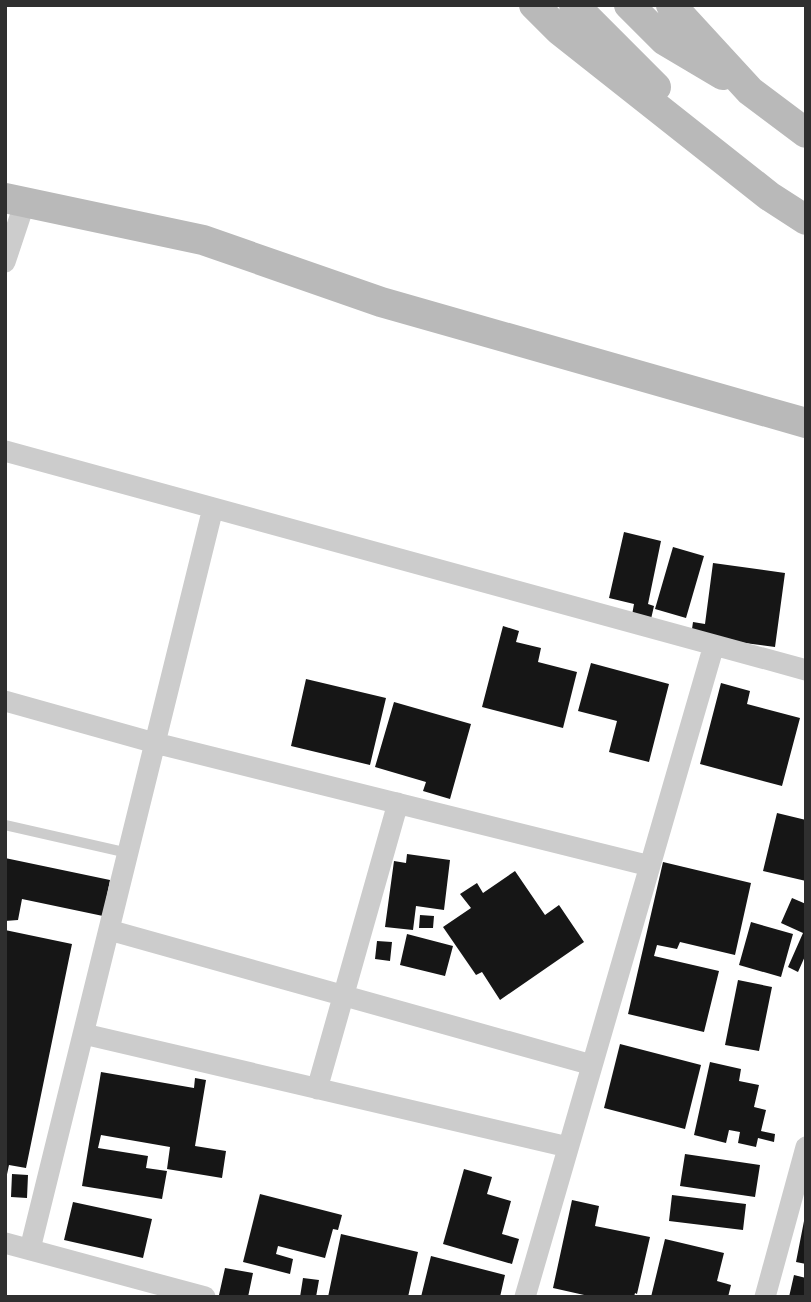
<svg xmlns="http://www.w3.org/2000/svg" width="811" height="1302" viewBox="0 0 811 1302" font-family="'Fira Sans',sans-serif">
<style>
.building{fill:#161616}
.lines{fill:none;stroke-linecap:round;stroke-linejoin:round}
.lane{stroke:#ccc;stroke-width:10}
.street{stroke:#ccc;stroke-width:21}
.secondary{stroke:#b9b9b9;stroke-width:30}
</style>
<rect width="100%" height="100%" fill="#fff"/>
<!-- building -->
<path class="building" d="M 624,532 L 661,541 L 648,604 L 654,606 L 651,619 L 632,615 L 634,604 L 609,598 Z
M 673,547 L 704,556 L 686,618 L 655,609 Z
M 713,563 L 785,573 L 775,647 L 691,636 L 693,622 L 705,624 Z
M 503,626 L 519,631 L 516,642 L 541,648 L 538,662 L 577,672 L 563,728 L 482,707 Z
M 591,663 L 669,684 L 649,762 L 609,752 L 617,721 L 578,711 Z
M 306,679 L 386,698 L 370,765 L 291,746 Z
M 721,683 L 750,691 L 747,704 L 800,718 L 782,786 L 700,764 Z
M 394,702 L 471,724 L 450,799 L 423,791 L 426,782 L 375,767 Z
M 777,813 L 806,820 L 806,881 L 763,871 Z
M 407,854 L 450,860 L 444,910 L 416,906 L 413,930 L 385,927 L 394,861 L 406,863 Z
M 5,858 L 110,880 L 103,916 L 22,899 L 18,920 L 5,921 Z
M 663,862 L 751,883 L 735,955 L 680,942 L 677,949 L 657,945 L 654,956 L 719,971 L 704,1032 L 628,1014 Z
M 515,871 L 545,915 L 559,905 L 584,942 L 500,1000 L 482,972 L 476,975 L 443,927 L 471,908 L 460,894 L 477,883 L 483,893 Z
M 792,898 L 806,904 L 806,954 L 798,972 L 788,967 L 803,933 L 781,923 Z
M 420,915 L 434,916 L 433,928 L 419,928 Z
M 751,922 L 793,934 L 781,977 L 739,965 Z
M 5,930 L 72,944 L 26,1168 L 9,1165 L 6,1179 Z
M 407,934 L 453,946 L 445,976 L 400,965 Z
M 377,941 L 392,942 L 390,961 L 375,959 Z
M 738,980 L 772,987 L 759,1051 L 725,1045 Z
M 620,1044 L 701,1065 L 685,1129 L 604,1108 Z
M 710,1062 L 741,1069 L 739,1081 L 759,1085 L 754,1107 L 766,1110 L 761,1131 L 775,1134 L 774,1142 L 758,1138 L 756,1147 L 738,1143 L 740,1132 L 729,1130 L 726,1143 L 694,1135 Z
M 101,1072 L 194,1088 L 195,1078 L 206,1080 L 195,1146 L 226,1151 L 222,1178 L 167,1169 L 170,1147 L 101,1135 L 98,1148 L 148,1156 L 146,1168 L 167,1171 L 162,1199 L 82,1186 Z
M 685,1154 L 760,1165 L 755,1197 L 680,1186 Z
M 464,1169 L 492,1177 L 487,1194 L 511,1201 L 502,1234 L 519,1239 L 512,1264 L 443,1244 Z
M 12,1174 L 28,1175 L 27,1198 L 11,1197 Z
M 260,1194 L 342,1215 L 338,1230 L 333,1229 L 325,1258 L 278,1246 L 276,1254 L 293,1259 L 290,1274 L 243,1262 Z
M 672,1195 L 746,1204 L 743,1230 L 669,1221 Z
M 572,1200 L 599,1206 L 595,1226 L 650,1237 L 637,1294 L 635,1293 L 634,1297 L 593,1297 L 553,1288 Z
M 73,1202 L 152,1219 L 143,1258 L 64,1240 Z
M 804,1221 L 806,1221 L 806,1264 L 796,1262 Z
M 341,1234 L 418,1252 L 408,1297 L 328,1297 Z
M 665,1239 L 724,1253 L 717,1281 L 731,1285 L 728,1297 L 651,1297 Z
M 431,1256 L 505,1275 L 500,1297 L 421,1297 Z
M 225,1268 L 253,1273 L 248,1297 L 219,1295 Z
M 794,1275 L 806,1278 L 806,1297 L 789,1297 Z
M 303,1278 L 319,1280 L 316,1297 L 300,1297 Z"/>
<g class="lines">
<!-- lane -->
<path class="lane" d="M 5,825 L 128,853"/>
<!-- street -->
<path class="street" d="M 5,262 L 25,202
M 5,451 L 806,670
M 5,701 L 155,743 L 650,866
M 109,930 L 592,1065
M 84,1034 L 568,1147
M 317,1089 L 398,803
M 5,1243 L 205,1297
M 30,1249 L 213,508
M 525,1297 L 714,645
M 765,1297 L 806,1147"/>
<!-- secondary -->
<path class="secondary" d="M 534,5 L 559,30 L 769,196 L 806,220
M 574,5 L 656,87
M 629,5 L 664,40 L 723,75
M 671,5 L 750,91 L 806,133
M 5,198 L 203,240 L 381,302 L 806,423"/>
</g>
<!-- border -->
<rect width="811" height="1302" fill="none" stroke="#2f2f2f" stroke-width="14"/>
</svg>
